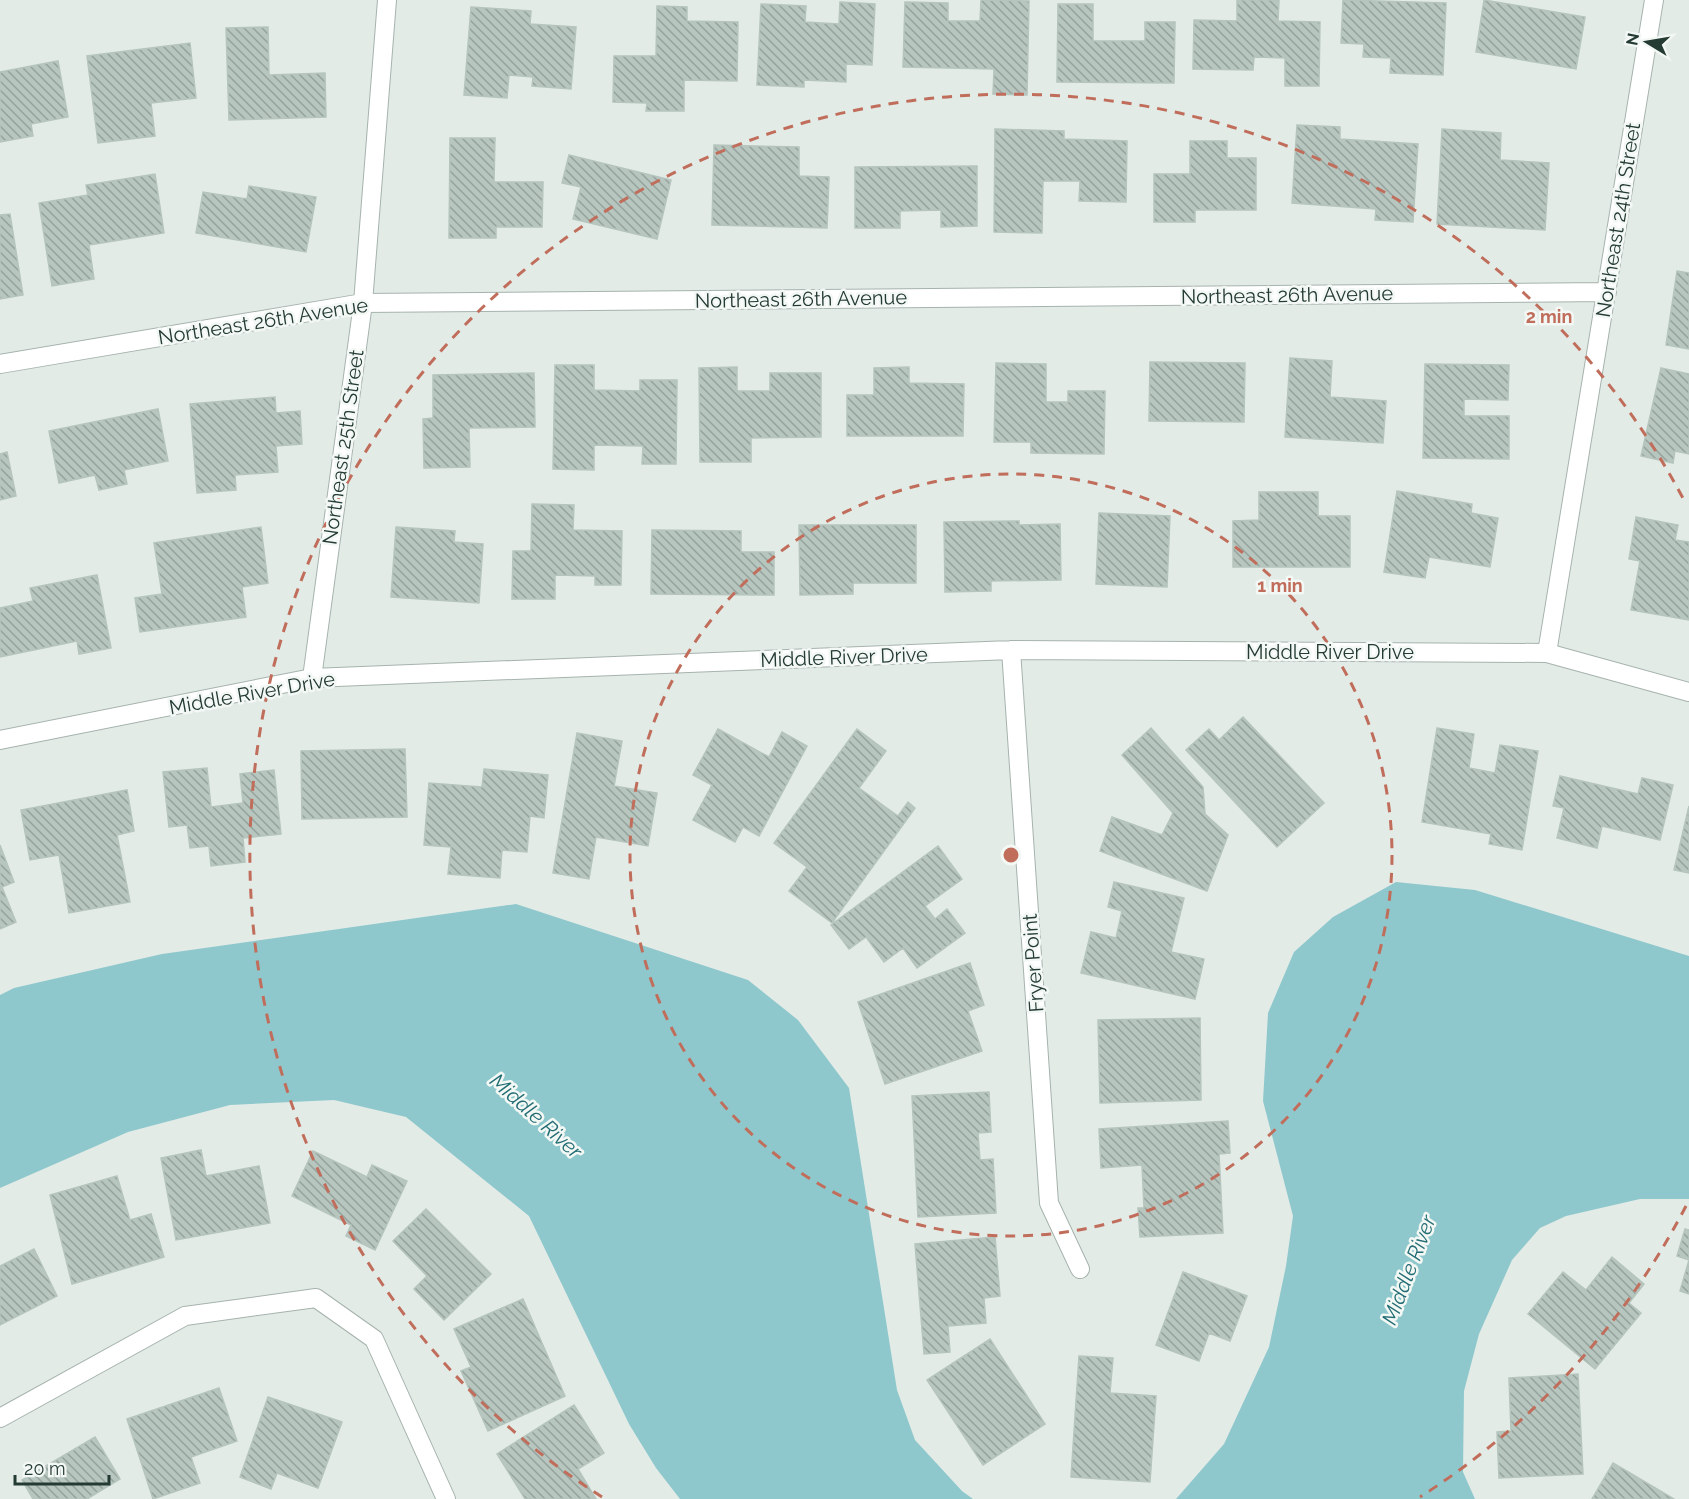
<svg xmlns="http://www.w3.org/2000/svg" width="1689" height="1499" viewBox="0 0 1689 1499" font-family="Raleway,sans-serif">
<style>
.water{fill:#8fc8cc}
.building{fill:url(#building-back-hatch);stroke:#b5c5bd;stroke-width:1.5}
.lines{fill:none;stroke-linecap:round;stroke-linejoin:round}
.street-casing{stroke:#a6b3ad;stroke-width:20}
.street{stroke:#fff;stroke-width:18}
.ring{fill:none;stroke:#c06e5b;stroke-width:3;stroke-dasharray:10 8}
.labels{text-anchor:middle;stroke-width:5;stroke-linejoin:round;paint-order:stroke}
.street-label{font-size:20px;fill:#243b33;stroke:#f3f8f5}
.water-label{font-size:21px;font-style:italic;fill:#226c73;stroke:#f3f8f5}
.centre{fill:#c06e5b;stroke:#f3f8f5;stroke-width:3}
.ring-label{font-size:18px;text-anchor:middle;font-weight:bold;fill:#c06e5b;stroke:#f3f8f5;stroke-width:5;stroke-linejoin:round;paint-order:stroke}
</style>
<defs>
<pattern id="building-back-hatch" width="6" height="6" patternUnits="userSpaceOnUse" patternTransform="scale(1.5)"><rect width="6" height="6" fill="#b8c6c0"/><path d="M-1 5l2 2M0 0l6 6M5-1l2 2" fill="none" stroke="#95a29d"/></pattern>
</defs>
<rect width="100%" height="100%" fill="#e3ebe7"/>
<!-- water -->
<path class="water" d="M 1396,882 L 1475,890 L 1689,956 L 1689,1199 L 1640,1199 L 1566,1216 L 1540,1228 L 1512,1260 L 1479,1334 L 1464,1391 L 1463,1472 L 1475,1499 L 1176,1499 L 1224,1444 L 1269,1347 L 1286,1266 L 1293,1216 L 1263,1101 L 1268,1013 L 1294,952 L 1333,917 Z
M 516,904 L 748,980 L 798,1020 L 849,1088 L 897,1390 L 915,1440 L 962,1491 L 973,1499 L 680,1499 L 656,1468 L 629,1424 L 529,1216 L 406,1117 L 334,1100 L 230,1105 L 128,1132 L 0,1188 L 0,995 L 14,988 L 162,954 Z"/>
<!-- building -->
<path class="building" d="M 981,0 L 1029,1 L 1027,95 L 993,94 L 994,69 L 903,67 L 905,2 L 948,3 L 948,21 L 980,21 Z
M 1237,0 L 1279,0 L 1278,21 L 1320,22 L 1319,86 L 1285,86 L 1285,58 L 1254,57 L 1253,70 L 1193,69 L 1194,20 L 1237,21 Z
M 1343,0 L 1446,3 L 1443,75 L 1390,73 L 1391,58 L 1363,57 L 1364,44 L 1341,43 Z
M 1484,0 L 1585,17 L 1576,69 L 1476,52 Z
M 840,2 L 875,4 L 872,65 L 846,64 L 846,82 L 804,80 L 804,87 L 757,85 L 761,4 L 806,6 L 805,22 L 839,24 Z
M 1058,4 L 1093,4 L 1093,41 L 1145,41 L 1145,22 L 1175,22 L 1174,83 L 1057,82 Z
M 657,6 L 687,7 L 687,21 L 738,22 L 737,81 L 684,80 L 684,111 L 646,111 L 647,103 L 613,102 L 614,56 L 656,56 Z
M 471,7 L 531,11 L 530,24 L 576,27 L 571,89 L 532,86 L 533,77 L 509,75 L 507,98 L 464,95 Z
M 268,27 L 269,75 L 325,73 L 326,117 L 229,120 L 226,28 Z
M 190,43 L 196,98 L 151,103 L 155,136 L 98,143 L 87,56 Z
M 58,61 L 68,117 L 31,124 L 33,136 L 0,142 L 0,72 Z
M 1297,125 L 1340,127 L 1340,139 L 1418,144 L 1413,222 L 1375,220 L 1376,209 L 1292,203 Z
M 995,129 L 1064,131 L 1064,139 L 1127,141 L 1126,202 L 1079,201 L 1080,181 L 1043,181 L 1042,233 L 994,232 Z
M 1442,129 L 1501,133 L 1500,160 L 1549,163 L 1545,230 L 1437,224 Z
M 450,138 L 495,138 L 494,182 L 543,182 L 542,227 L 496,227 L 496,238 L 449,238 Z
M 1190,141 L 1227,141 L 1227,158 L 1256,158 L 1256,210 L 1195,210 L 1195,222 L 1154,222 L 1154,174 L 1190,174 Z
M 714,145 L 799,147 L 799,176 L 829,177 L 827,228 L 712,225 Z
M 569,155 L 671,180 L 657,239 L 573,219 L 581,187 L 562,183 Z
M 977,166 L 977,226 L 941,227 L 941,210 L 900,211 L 900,228 L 855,228 L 855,167 Z
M 155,174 L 164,233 L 89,245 L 94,279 L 52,286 L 39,203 L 88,195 L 86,185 Z
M 249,186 L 316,197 L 306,252 L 196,233 L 203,192 L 247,199 Z
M 10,214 L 23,295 L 0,299 L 0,215 Z
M 1677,271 L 1689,273 L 1689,349 L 1666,345 Z
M 1290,358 L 1332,361 L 1330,397 L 1386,401 L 1383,443 L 1285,437 Z
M 1150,362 L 1245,363 L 1244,422 L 1149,421 Z
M 996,363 L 1046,364 L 1046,402 L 1068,402 L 1068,391 L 1105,391 L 1104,454 L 1031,453 L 1031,442 L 994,442 Z
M 1425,364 L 1509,365 L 1508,400 L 1464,399 L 1464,416 L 1509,416 L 1509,459 L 1423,458 Z
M 555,365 L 594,365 L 594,390 L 640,391 L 640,380 L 677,380 L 676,464 L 642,464 L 643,446 L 594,445 L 594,470 L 553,469 Z
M 737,367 L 737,391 L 770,391 L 770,373 L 821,373 L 821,437 L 751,438 L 751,462 L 700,462 L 699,368 Z
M 909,367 L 909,383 L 964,384 L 963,436 L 847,436 L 847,395 L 874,395 L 874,368 Z
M 1661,368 L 1689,374 L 1689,454 L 1675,451 L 1673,463 L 1641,456 Z
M 534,373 L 535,427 L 469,428 L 470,467 L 424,468 L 423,419 L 433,418 L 433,375 Z
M 275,397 L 276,413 L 300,411 L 302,444 L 276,446 L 278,472 L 235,475 L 236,490 L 197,493 L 190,404 Z
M 158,409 L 168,461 L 124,470 L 127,484 L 99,490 L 95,475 L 59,483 L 49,431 Z
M 7,452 L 16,496 L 0,500 L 0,454 Z
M 1397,491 L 1472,504 L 1471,513 L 1498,518 L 1490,567 L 1429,557 L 1425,578 L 1384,572 Z
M 1259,492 L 1318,492 L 1318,516 L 1350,516 L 1350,567 L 1233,567 L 1233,521 L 1259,520 Z
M 532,504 L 574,505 L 573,530 L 622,531 L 621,585 L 595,585 L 595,576 L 555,575 L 555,599 L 512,599 L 513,551 L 531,551 Z
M 1099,513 L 1170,516 L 1167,587 L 1096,584 Z
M 1636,517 L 1678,525 L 1675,540 L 1689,542 L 1689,620 L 1631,610 L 1640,561 L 1629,559 Z
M 1019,521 L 1019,525 L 1060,524 L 1061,580 L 991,581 L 991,591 L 945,592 L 944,522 Z
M 799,525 L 916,525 L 916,583 L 853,583 L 853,594 L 800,595 Z
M 261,527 L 268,583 L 242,587 L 246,617 L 140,632 L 135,598 L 162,594 L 154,543 Z
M 396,527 L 455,531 L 454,542 L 483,544 L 479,603 L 391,597 Z
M 652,530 L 741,531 L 741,552 L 774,552 L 774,595 L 651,594 Z
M 97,575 L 111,648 L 79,654 L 77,641 L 0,657 L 0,608 L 33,601 L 30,588 Z
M 1243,717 L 1324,803 L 1277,847 L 1186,750 L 1209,729 L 1219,740 Z
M 1151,728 L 1203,787 L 1205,814 L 1228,835 L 1207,891 L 1100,851 L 1112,817 L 1162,835 L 1173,813 L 1122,755 Z
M 1437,728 L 1474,734 L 1469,768 L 1495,773 L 1500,745 L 1538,751 L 1522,850 L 1489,844 L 1491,834 L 1422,822 Z
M 718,729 L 769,757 L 782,732 L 807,746 L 759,836 L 743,827 L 735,842 L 693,820 L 712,785 L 693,775 Z
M 857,729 L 886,751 L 859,788 L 898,816 L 908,802 L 915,808 L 832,923 L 789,891 L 807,867 L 774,843 Z
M 577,733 L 622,741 L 614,786 L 657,793 L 648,846 L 596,837 L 589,879 L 553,873 Z
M 405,749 L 407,817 L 302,819 L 301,751 Z
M 207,768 L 211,807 L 243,803 L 240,774 L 274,770 L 281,834 L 243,838 L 245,862 L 211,866 L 209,846 L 190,848 L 187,825 L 169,827 L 163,772 Z
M 484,769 L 548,775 L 544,818 L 530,816 L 527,852 L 502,850 L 500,878 L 448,874 L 451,847 L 424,845 L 429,783 L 482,787 Z
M 1560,776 L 1638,794 L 1642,778 L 1673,785 L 1660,840 L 1602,826 L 1597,848 L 1557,838 L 1564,808 L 1553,806 Z
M 127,790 L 134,831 L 117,835 L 130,902 L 69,913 L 59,855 L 30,860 L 21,810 Z
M 1689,806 L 1689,873 L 1674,870 Z
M 0,845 L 14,882 L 2,887 L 16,922 L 0,929 Z
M 938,846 L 962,879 L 925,906 L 935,919 L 947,909 L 965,933 L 917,968 L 903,948 L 884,962 L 866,937 L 849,949 L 831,925 Z
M 1114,882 L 1184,898 L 1171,952 L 1204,959 L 1195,999 L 1081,973 L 1091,932 L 1116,938 L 1122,911 L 1108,907 Z
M 970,963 L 984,1005 L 968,1011 L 982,1051 L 885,1084 L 858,1002 Z
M 1200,1018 L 1201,1100 L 1100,1103 L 1098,1020 Z
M 989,1092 L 991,1132 L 978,1133 L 980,1160 L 993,1159 L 996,1213 L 918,1217 L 912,1096 Z
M 1228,1121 L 1230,1153 L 1219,1154 L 1223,1233 L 1140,1237 L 1138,1208 L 1144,1208 L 1142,1165 L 1101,1168 L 1099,1129 Z
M 201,1150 L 206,1176 L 259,1166 L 270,1223 L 176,1240 L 161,1158 Z
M 313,1151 L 367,1177 L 372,1165 L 407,1181 L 375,1250 L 346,1236 L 351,1225 L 292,1196 Z
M 117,1176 L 130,1220 L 151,1214 L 164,1257 L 72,1284 L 50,1195 Z
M 426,1209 L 491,1274 L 444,1320 L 414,1289 L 427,1276 L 393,1241 Z
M 1685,1229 L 1689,1230 L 1689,1260 L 1677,1256 Z
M 995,1237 L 1000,1296 L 984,1298 L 986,1323 L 948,1326 L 950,1352 L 924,1354 L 915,1244 Z
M 34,1249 L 57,1296 L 0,1325 L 0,1266 Z
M 1612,1257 L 1644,1284 L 1629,1303 L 1641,1313 L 1595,1369 L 1528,1314 L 1563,1272 L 1586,1290 Z
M 1689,1260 L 1689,1294 L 1680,1291 Z
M 1183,1272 L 1247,1296 L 1230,1341 L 1209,1333 L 1199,1361 L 1156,1345 Z
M 523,1299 L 565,1396 L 488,1431 L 461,1371 L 471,1367 L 454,1329 Z
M 990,1339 L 1045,1424 L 983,1465 L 927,1380 Z
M 1079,1356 L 1113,1358 L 1110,1393 L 1156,1396 L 1150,1482 L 1071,1477 Z
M 1578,1374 L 1583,1474 L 1499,1478 L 1497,1432 L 1511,1431 L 1509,1378 Z
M 219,1388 L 237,1441 L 191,1457 L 200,1483 L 153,1499 L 127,1419 Z
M 268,1397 L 342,1422 L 318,1488 L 277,1473 L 271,1489 L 240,1477 Z
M 574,1405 L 604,1453 L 578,1469 L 596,1499 L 525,1499 L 497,1454 Z
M 95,1437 L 120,1479 L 87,1499 L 33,1499 L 22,1480 Z
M 1613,1463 L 1674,1499 L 1592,1499 Z"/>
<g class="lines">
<!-- street casing -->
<g class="street-casing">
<path id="street" d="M 0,364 L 363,303 L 1607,292
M 1011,650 L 1049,1203 L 1080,1269
M 1547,653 L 1654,0
M 312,678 L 363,303 L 387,0
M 0,740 L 312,678 L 1011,650 L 1547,653 L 1689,692
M 0,1418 L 185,1316 L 316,1298 L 374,1339 L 446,1499"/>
</g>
<!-- street -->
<use href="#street" class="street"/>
</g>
<!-- distance rings -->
<g class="ring">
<circle cx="1011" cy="855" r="381"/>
<path d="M1686 1206A761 761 0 0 1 1420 1497M602 1497A761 761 0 1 1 1686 504"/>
</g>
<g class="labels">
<!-- street labels -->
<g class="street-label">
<text transform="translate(1618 220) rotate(-81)" y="7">Northeast 24th Street</text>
<text transform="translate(1287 295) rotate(-1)" y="7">Northeast 26th Avenue</text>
<text transform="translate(801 299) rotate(-1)" y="7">Northeast 26th Avenue</text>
<text transform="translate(263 321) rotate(-9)" y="7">Northeast 26th Avenue</text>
<text transform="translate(343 447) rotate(-82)" y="7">Northeast 25th Street</text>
<text x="1330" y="659">Middle River Drive</text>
<text transform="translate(844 657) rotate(-2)" y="7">Middle River Drive</text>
<text transform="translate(252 693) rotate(-10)" y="7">Middle River Drive</text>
<text transform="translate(1033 963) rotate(-94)" y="7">Fryer Point</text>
</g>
<!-- water labels -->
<g class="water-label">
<text transform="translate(536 1116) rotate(42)" y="7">Middle River</text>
<text transform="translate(1409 1270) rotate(-69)" y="7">Middle River</text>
</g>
</g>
<circle cx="1011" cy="855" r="9" class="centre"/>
<g class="ring-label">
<text x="1549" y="323">2 min</text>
<text x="1280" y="592">1 min</text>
</g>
<!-- north arrow -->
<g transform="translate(1647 42) rotate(281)" stroke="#f3f8f5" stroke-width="4.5" paint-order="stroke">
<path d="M0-4.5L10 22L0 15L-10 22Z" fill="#243b33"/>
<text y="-9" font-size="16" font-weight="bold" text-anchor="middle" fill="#243b33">N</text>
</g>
<!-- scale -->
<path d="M15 1475v9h94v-9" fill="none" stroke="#243b33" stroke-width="3"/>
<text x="24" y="1475" font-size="18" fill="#243b33" stroke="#f3f8f5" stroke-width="4.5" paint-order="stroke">20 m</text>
</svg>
